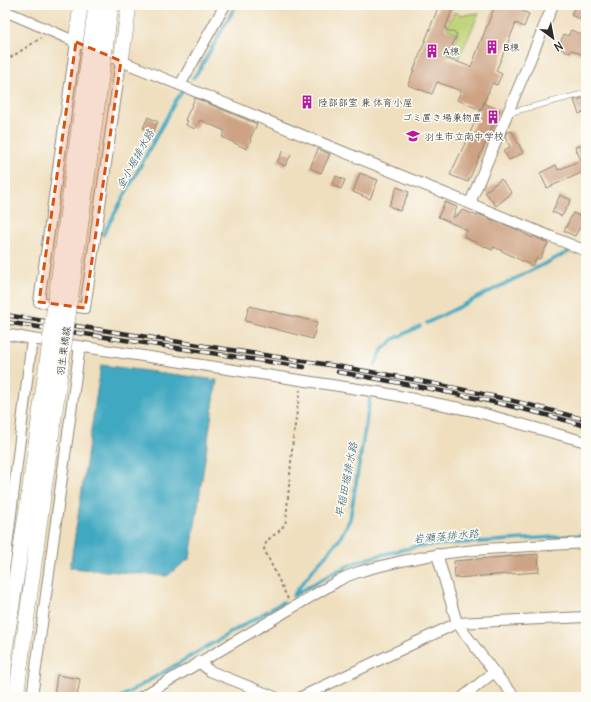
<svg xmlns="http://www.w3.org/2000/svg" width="591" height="702" viewBox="0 0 591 702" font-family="Delius,'Klee One',sans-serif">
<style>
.green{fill:#bed478;stroke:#748052}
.water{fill:#40a8c1;stroke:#366a76}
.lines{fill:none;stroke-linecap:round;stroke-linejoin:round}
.stream{stroke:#40a8c1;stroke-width:3.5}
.building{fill:#cda384}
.service-casing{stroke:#8d8575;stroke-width:6}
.minor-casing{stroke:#8d8575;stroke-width:12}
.primary-casing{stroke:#8d8575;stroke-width:16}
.path{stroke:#8d8575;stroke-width:2;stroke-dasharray:3 3;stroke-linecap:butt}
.service{stroke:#fff;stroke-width:5}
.minor{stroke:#fff;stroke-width:10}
.primary{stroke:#fff;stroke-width:15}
.rail-casing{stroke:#2b2b2b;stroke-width:4.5}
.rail{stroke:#fdfcf7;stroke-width:3;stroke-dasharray:9;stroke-linecap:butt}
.primary-bridge-casing{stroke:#8d8575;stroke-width:16;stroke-linecap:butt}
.primary-bridge{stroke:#fff;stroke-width:15}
.marked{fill:#d5540f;fill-opacity:0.2;stroke:#d5540f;stroke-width:3;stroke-dasharray:8 5;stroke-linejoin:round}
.labels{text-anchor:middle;stroke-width:3;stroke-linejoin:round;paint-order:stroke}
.poi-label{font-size:10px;fill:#2b2b2b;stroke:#fdfcf7;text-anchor:start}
.street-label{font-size:10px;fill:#2b2b2b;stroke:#fdfcf7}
.water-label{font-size:11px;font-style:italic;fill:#335d67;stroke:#fdfcf7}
</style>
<rect width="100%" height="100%" fill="#fdfcf7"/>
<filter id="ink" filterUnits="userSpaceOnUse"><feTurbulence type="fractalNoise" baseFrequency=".025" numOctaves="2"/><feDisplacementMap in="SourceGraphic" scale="8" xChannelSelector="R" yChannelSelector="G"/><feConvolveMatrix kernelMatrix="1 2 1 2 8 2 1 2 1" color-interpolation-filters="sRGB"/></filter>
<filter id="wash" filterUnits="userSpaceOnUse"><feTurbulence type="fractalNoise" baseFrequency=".012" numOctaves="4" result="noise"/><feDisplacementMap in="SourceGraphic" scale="16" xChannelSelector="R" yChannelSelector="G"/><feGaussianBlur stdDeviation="0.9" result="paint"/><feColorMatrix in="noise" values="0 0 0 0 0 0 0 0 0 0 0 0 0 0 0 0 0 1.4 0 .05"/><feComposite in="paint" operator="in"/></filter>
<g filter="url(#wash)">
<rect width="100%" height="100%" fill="#efdfbf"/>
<!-- green -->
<path class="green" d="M 454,12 L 462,15 L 479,13 L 459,58 L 442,54 L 447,45 L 454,45 L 458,34 L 447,28 Z"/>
<!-- water -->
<path class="water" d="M 101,365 L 217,380 L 190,558 L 167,576 L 70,568 Z"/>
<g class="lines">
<!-- stream -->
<path class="stream" d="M 193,78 L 200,69 L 236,5
M 103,235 L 176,100 L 183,91
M 585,244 L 586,243
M 427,323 L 570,251
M 375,365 L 382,350 L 394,339 L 420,326
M 5,504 L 7,489
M 294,594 L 315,567 L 339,540 L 350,519 L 370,398
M 293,596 C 314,584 335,570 358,562 C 377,555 398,551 418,546 L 586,535
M 121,697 L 283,602"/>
</g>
<g id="blocks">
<!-- building -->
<path class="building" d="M 439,5 L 454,5 L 445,29 L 457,34 L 447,58 L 471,67 L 495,5 L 524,5 L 522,11 L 529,14 L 524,27 L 516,23 L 496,71 L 502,74 L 497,85 L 492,83 L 481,110 L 457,100 L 461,91 L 437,82 L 432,94 L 408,85 Z
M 575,5 L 586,5 L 586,11 L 582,20 L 571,15 Z
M 571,30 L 586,36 L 586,56 L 571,50 L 570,53 L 558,47 L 564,34 L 568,36 Z
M 195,98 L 257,124 L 250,139 L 251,140 L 247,149 L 222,137 L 225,131 L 200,120 L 195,129 L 186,125 L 188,121 L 185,120 Z
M 585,98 L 586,102 L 586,111 L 579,114 L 574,100 Z
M 484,103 L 500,110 L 468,182 L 450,175 Z
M 148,117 L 158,122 L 153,132 L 143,128 Z
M 512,131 L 523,153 L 509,160 L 503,151 L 510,147 L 505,136 L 506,133 Z
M 586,143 L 586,172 L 586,171 L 547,188 L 540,173 L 556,165 L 558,170 L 581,160 L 575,147 Z
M 318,149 L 330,154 L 321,173 L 310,168 Z
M 283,151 L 291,155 L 285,166 L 277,162 Z
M 360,173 L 378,180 L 370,199 L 353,192 Z
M 336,176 L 345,180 L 341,189 L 332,185 Z
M 501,179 L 512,193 L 496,206 L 485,192 Z
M 397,187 L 409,192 L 400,211 L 389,206 Z
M 560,195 L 571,200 L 562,216 L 552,212 Z
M 445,202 L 457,207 L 452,219 L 463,210 L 477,216 L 478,214 L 515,229 L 533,238 L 533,236 L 548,243 L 540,259 L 537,258 L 532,266 L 494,247 L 492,250 L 464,237 L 467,230 L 438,217 Z
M 573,213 L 585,218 L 575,236 L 564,231 Z
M 249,306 L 317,322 L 313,339 L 245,321 Z
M 538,554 L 539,572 L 455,578 L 454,561 Z
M 57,675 L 80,679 L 77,697 L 54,696 Z"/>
</g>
</g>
<g filter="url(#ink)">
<use href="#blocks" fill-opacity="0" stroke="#8d8575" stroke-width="1"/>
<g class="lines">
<!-- service casing -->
<g class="service-casing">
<path id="service" d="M 508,113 L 586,93"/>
</g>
<!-- minor casing -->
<g class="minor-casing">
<path id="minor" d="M 5,11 L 81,44
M 76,42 L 39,302 L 85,308 L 121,61
M 99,52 L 586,251
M 180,85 L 225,5
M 470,203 L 553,5
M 5,334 L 32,339
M 437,554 L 457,623 L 494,672 L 515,697
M 5,564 L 32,339 L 384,393 L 474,411 L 586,442
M 199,662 L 210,671 L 275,697
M 32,697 L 80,346
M 141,697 L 336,582 C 351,573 368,569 385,565 C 451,548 519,547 586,543
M 301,697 L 457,623 L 586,617
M 463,697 L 494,672
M 583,697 L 586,697"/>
</g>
<!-- primary casing -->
<g class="primary-casing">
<path id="primary" d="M 76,42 L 81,5
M 121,61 L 129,5
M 5,649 L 28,502
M 16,697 L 42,504"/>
</g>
<!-- path -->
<path class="path" d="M 5,61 L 41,38
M 288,599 L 264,549 C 266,535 280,536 286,521 L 293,439 L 300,390"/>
<!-- service -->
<use href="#service" class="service"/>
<!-- minor -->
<use href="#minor" class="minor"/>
<!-- primary -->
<use href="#primary" class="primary"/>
<!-- rail casing -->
<g class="rail-casing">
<path id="rail" d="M 5,315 C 89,328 173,341 257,354 C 368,370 478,389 586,420
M 5,322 L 304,367
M 338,372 C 421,386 505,402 586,426"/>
</g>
<!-- rail -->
<use href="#rail" class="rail"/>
<!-- primary-bridge casing -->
<g class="primary-bridge-casing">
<path id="primary-bridge" d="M 28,502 L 96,5
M 42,504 L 111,5"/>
</g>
<!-- primary-bridge -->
<use href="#primary-bridge" class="primary-bridge"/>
</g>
</g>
<!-- marked area -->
<path class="marked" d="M 76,42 L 121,61 L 85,308 L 39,302 Z"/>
<!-- icons -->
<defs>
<g id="building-bare" transform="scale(1.08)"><path d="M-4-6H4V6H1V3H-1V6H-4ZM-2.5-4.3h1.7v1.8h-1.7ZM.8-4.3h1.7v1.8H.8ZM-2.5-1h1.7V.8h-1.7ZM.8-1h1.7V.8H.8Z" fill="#b5179e" stroke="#fdfcf7" stroke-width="2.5" paint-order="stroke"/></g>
<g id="school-bare" transform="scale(1.08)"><path d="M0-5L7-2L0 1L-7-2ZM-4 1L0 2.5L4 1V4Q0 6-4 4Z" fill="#b5179e" stroke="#fdfcf7" stroke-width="2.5" paint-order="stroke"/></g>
</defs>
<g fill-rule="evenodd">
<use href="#building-bare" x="492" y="47"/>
<use href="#building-bare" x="432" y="51"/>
<use href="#building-bare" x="307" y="102"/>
<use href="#building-bare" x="493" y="117"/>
<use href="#school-bare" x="413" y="136"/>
</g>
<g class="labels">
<!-- poi labels -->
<g class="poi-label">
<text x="503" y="51">B棟</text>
<text x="443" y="55">A棟</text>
<text x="318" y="106">陸部部室 兼 体育小屋</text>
<text x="482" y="121" text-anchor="end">ゴミ置き場兼物置</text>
<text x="424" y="140">羽生市立南中学校</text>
</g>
<!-- street labels -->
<g class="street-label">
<text transform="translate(63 351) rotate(-82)" y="4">羽生栗橋線</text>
</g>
<!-- water labels -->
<g class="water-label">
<text transform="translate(135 159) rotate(-61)" y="4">金小堀排水路</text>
<text transform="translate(346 480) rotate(-79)" y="4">早稲田堀排水路</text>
<text transform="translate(446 536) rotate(-5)" y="4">岩瀬落排水路</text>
</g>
</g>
<!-- margin -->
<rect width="591" height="702" fill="none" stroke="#fdfcf7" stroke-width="20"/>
<!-- north arrow -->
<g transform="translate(553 38) rotate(148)" stroke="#fdfcf7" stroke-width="3" paint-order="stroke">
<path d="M0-3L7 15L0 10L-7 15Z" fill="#2b2b2b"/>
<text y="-6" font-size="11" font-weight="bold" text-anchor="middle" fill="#2b2b2b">N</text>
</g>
</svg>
